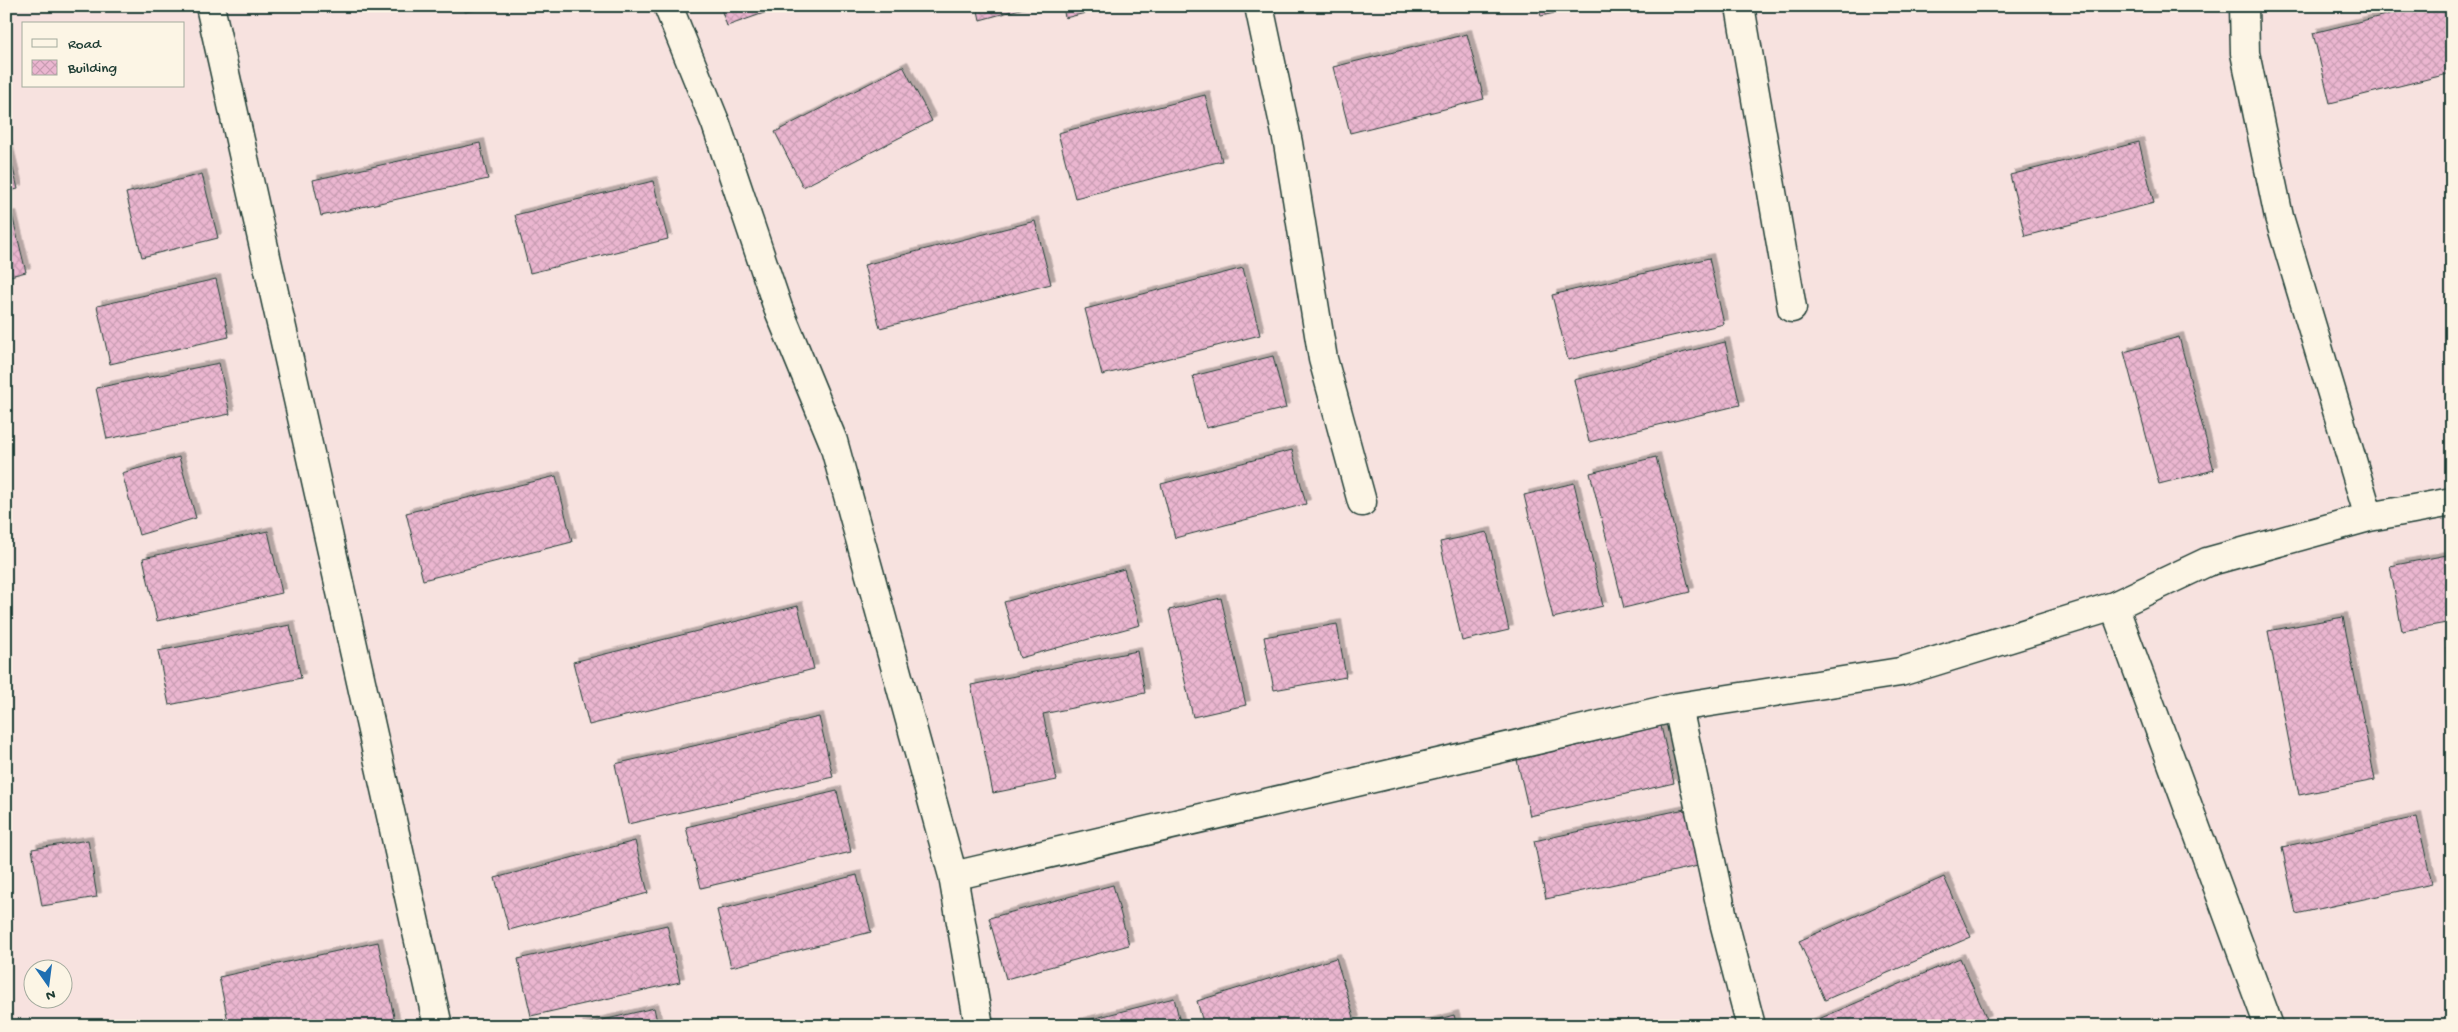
<svg xmlns="http://www.w3.org/2000/svg" width="2458" height="1032" viewBox="0 0 2458 1032" font-family="'Gochi Hand',sans-serif">
<style>
.building{fill:url(#building-cross-hatch);stroke:#1f3d34;filter:url(#shadow)}
.lines{fill:none;stroke-linecap:round;stroke-linejoin:round}
.minor-casing{stroke:#1f3d34;stroke-width:31}
.minor{stroke:#fcf5e5;stroke-width:28}
</style>
<defs>
<pattern id="building-cross-hatch" width="8" height="8" patternUnits="userSpaceOnUse" patternTransform="scale(1.25)"><rect width="8" height="8" fill="#ebb6d0"/><path d="M0 0l8 8M0 8l8-8" fill="none" stroke="#c99db3"/></pattern>
<filter id="shadow"><feDropShadow dx="4.5" dy="-4.5" stdDeviation="0" flood-color="#0004"/></filter>
</defs>
<rect width="100%" height="100%" fill="#f7e2df"/>
<filter id="ink" filterUnits="userSpaceOnUse"><feTurbulence type="fractalNoise" baseFrequency=".02" numOctaves="2"/><feDisplacementMap in="SourceGraphic" scale="10" xChannelSelector="R" yChannelSelector="G"/><feConvolveMatrix kernelMatrix="1 2 1 2 8 2 1 2 1" color-interpolation-filters="sRGB"/></filter>
<g filter="url(#ink)">
<!-- building -->
<path class="building" d="M 464,6 L 497,6 L 465,12 Z
M 720,6 L 784,6 L 727,26 Z
M 977,6 L 1031,6 L 980,20 Z
M 1063,6 L 1114,6 L 1065,18 Z
M 1538,6 L 1586,6 L 1541,16 Z
M 2422,6 L 2452,6 L 2452,73 L 2330,103 L 2313,33 Z
M 1467,34 L 1484,99 L 1350,133 L 1333,67 Z
M 903,66 L 932,121 L 803,187 L 775,132 Z
M 1205,95 L 1222,161 L 1075,198 L 1058,133 Z
M 6,140 L 18,189 L 6,192 Z
M 2139,142 L 2154,203 L 2025,236 L 2010,175 Z
M 480,143 L 488,179 L 321,216 L 313,180 Z
M 202,174 L 218,238 L 142,257 L 126,193 Z
M 653,181 L 668,239 L 530,273 L 515,215 Z
M 12,215 L 26,272 L 6,277 L 6,216 Z
M 1035,221 L 1051,284 L 880,328 L 864,265 Z
M 1709,258 L 1724,324 L 1568,360 L 1552,295 Z
M 1243,268 L 1260,335 L 1102,375 L 1085,309 Z
M 216,279 L 229,337 L 110,364 L 97,306 Z
M 2179,337 L 2214,470 L 2159,484 L 2124,352 Z
M 1725,342 L 1740,405 L 1589,442 L 1574,380 Z
M 1273,356 L 1286,408 L 1206,428 L 1193,376 Z
M 219,363 L 230,414 L 107,439 L 96,388 Z
M 1292,450 L 1306,504 L 1175,538 L 1161,484 Z
M 179,457 L 196,518 L 139,535 L 122,473 Z
M 1656,457 L 1690,592 L 1624,608 L 1590,473 Z
M 556,476 L 572,542 L 423,580 L 406,513 Z
M 1574,483 L 1603,606 L 1553,618 L 1524,495 Z
M 268,531 L 282,593 L 157,621 L 143,558 Z
M 1487,532 L 1509,630 L 1462,641 L 1440,542 Z
M 2452,554 L 2452,622 L 2402,631 L 2390,566 Z
M 1124,569 L 1140,625 L 1020,658 L 1004,602 Z
M 1221,598 L 1246,705 L 1193,717 L 1169,610 Z
M 798,606 L 814,669 L 589,725 L 573,662 Z
M 2343,617 L 2375,780 L 2299,795 L 2268,631 Z
M 1337,624 L 1346,677 L 1274,690 L 1264,637 Z
M 290,625 L 301,678 L 169,705 L 158,651 Z
M 2452,647 L 2452,683 L 2446,648 Z
M 1137,651 L 1145,693 L 1043,714 L 1057,780 L 993,793 L 971,685 Z
M 819,717 L 833,777 L 628,824 L 615,764 Z
M 1661,726 L 1674,783 L 1530,816 L 1517,760 Z
M 837,791 L 851,852 L 701,888 L 686,827 Z
M 1685,809 L 1698,866 L 1546,899 L 1534,841 Z
M 2417,817 L 2432,884 L 2296,914 L 2282,847 Z
M 88,840 L 97,897 L 42,906 L 32,849 Z
M 635,841 L 648,893 L 509,930 L 495,878 Z
M 857,875 L 871,932 L 731,967 L 717,910 Z
M 1944,877 L 1971,937 L 1825,1000 L 1799,941 Z
M 1113,885 L 1129,945 L 1006,979 L 989,918 Z
M 667,925 L 680,982 L 531,1016 L 518,959 Z
M 378,942 L 396,1026 L 229,1026 L 219,977 Z
M 1336,958 L 1355,1021 L 1341,1026 L 1204,1026 L 1197,1001 Z
M 1960,958 L 1987,1019 L 1972,1026 L 1805,1025 Z
M 1174,998 L 1181,1026 L 1064,1026 Z
M 654,1008 L 658,1026 L 578,1026 Z
M 1454,1015 L 1457,1026 L 1415,1026 Z"/>
<g class="lines">
<!-- minor casing -->
<g class="minor-casing">
<path id="minor" d="M 210,6 L 438,1026
M 668,6 L 716,124 L 778,308 L 833,441 L 953,876 L 979,1026
M 1259,6 L 1288,143 L 1323,359 L 1362,502
M 1740,6 L 1792,308
M 2244,6 L 2245,53 L 2279,217 L 2369,517
M 2114,606 L 2269,1026
M 1678,707 L 1724,922 L 1751,1026
M 953,876 L 1678,707 L 1900,672 L 2114,606 L 2207,562 L 2369,517 L 2452,502"/>
</g>
<!-- minor -->
<use href="#minor" class="minor"/>
</g>
</g>
<!-- margin -->
<rect width="2458" height="1032" fill="none" stroke="#fcf5e5" stroke-width="25"/>
<rect x="12" y="12" width="2433" height="1007" fill="none" stroke="#1f3d34" stroke-width="2" filter="url(#ink)"/>
<!-- legend -->
<rect x="22" y="22" width="162" height="65" fill="#fcf5e5" stroke="#a4ab9e"/>
<rect x="32" y="39" width="25" height="8" fill="#fcf5e5" stroke="#a4ab9e"/>
<text x="68" y="48" font-size="15" fill="#1f3d34">Road</text>
<rect x="32" y="60" width="25" height="15" fill="url(#building-cross-hatch)" stroke="#a4ab9e"/>
<text x="68" y="72" font-size="15" fill="#1f3d34">Building</text>
<!-- north arrow -->
<g transform="translate(48 984) rotate(166)"><circle r="24" fill="#fcf5e5" stroke="#a4ab9e"/>
<path d="M0-4L9 19L0 12L-9 19Z" fill="#1f6fb2"/>
<text y="-8" font-size="14" font-weight="bold" text-anchor="middle" fill="#1f3d34">N</text>
</g>
</svg>
